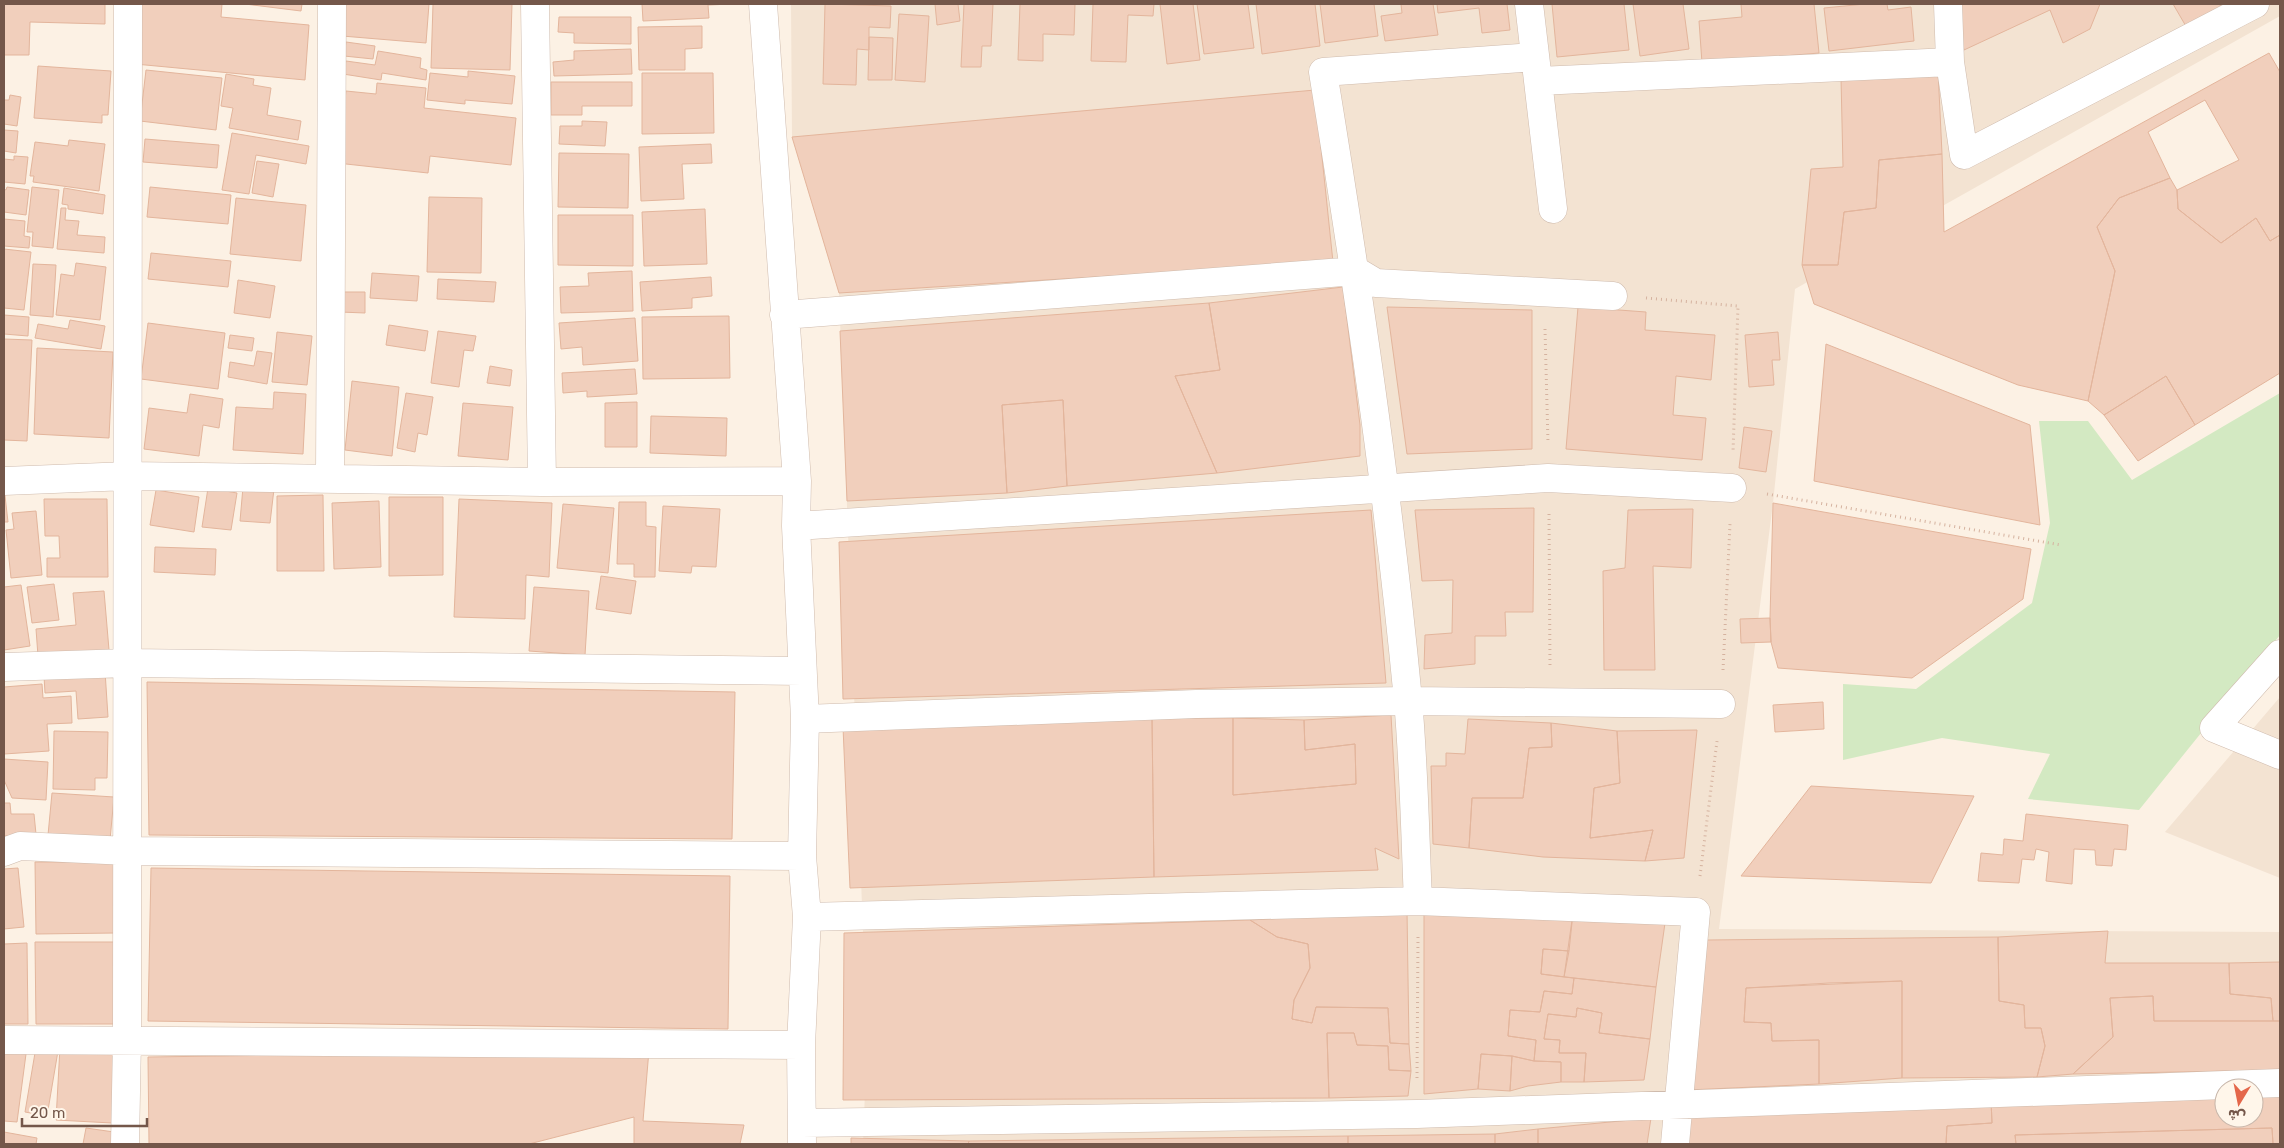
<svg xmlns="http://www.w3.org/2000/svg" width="2284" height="1148" viewBox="0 0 2284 1148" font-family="Rubik,'Noto Sans Arabic',sans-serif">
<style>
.residential{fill:#f3e3d2;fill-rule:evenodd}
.green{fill:#d3e9c2}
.building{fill:#f1cfbc;stroke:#e3b59c}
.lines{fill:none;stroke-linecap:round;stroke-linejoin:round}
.minor-casing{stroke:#cfbbad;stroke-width:29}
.path{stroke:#d5b29f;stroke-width:3;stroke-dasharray:1 4;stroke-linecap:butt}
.minor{stroke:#fff;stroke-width:28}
</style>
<rect width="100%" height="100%" fill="#fcf1e4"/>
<!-- residential -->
<path class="residential" d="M 791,4 L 2280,4 L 2280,16 L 1795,289 L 1773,503 L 1719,929 L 2280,932 L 2280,1144 L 863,1144 L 867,1039 L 839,293 L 792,137 ZM 2224,1088 L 2254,1088 L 2254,1118 L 2224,1118 Z
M 2280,697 L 2280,878 L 2165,832 Z"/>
<!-- green -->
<path class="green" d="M 2280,393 L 2280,635 L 2139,810 L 2028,799 L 2050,754 L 1942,738 L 1843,760 L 1843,684 L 1916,689 L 2032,603 L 2050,523 L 2039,421 L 2088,421 L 2132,480 Z"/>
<!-- building -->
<path class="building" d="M 4,4 L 105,4 L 105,24 L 30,22 L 29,55 L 4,55 Z
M 140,4 L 222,4 L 221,17 L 309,25 L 305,80 L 135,64 Z
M 245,4 L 302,4 L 301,11 Z
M 344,4 L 429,4 L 426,43 L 342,36 Z
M 433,4 L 512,4 L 510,70 L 431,68 Z
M 642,4 L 731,4 L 708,5 L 709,18 L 643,21 Z
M 825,4 L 891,6 L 890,28 L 869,27 L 869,50 L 857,49 L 856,85 L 823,84 Z
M 935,4 L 958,4 L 960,21 L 937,25 Z
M 964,4 L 993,4 L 991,46 L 982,46 L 981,67 L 961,67 Z
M 1020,4 L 1075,4 L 1074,35 L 1043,34 L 1043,61 L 1018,60 Z
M 1093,4 L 1154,4 L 1153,16 L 1128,15 L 1126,62 L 1091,61 Z
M 1160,4 L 1193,4 L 1200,60 L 1167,64 Z
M 1197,4 L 1248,4 L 1254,48 L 1204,54 Z
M 1256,4 L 1315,4 L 1320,46 L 1262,54 Z
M 1320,4 L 1374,4 L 1378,36 L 1325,43 Z
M 1401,4 L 1433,4 L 1438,35 L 1385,41 L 1381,16 L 1402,13 Z
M 1437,4 L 1507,4 L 1510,30 L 1482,33 L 1479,8 L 1438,13 Z
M 1552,4 L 1624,4 L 1629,50 L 1557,57 Z
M 1633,4 L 1683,4 L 1689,49 L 1640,56 Z
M 1741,4 L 1814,4 L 1819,53 L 1702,63 L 1699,21 L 1742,17 Z
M 1865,4 L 1887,4 L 1888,10 L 1911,7 L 1914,41 L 1829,51 L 1824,8 Z
M 1955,4 L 2100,4 L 2090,29 L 2063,43 L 2050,10 L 1964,50 Z
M 2173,4 L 2219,4 L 2222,8 L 2187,28 Z
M 899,14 L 929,16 L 925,82 L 895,80 Z
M 559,17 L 631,17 L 631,44 L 574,43 L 574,33 L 558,32 Z
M 702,26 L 702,48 L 685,49 L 685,70 L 639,70 L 638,27 Z
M 869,37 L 893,38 L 892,80 L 868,80 Z
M 346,42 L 375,46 L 373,59 L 344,56 Z
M 631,49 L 632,74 L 554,76 L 553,62 L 574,60 L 574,51 Z
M 378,51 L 421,58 L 420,68 L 427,70 L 426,80 L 382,73 L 381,80 L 343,74 L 346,61 L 375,65 Z
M 2269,53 L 2280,72 L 2280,235 L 2270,241 L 2256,218 L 2221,243 L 2178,209 L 2177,190 L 2239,160 L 2205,100 L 2148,132 L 2170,178 L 2119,198 L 2097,227 L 2115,271 L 2088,401 L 2018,385 L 1814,304 L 1802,265 L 1838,265 L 1844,212 L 1876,208 L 1879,160 L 1942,154 L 1944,232 Z
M 38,66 L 111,71 L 108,115 L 102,115 L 102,123 L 34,118 Z
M 146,70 L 222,78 L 216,130 L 140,121 Z
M 1938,70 L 1942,154 L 1879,160 L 1876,208 L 1844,212 L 1838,265 L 1802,265 L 1811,169 L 1843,167 L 1841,78 Z
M 468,71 L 515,76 L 512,104 L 465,100 L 465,104 L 427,100 L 430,73 L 468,77 Z
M 642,73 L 713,73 L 714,133 L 642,134 Z
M 226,74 L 254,79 L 253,85 L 271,88 L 267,115 L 301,121 L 298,140 L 229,128 L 233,108 L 221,106 Z
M 551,82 L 632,82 L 632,106 L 582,106 L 582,115 L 551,115 Z
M 377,83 L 426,88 L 424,108 L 516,118 L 511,165 L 430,156 L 428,173 L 337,163 L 346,91 L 376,94 Z
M 1315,90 L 1333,262 L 839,293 L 792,137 Z
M 10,95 L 21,97 L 17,126 L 4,124 L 4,100 L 9,100 Z
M 582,121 L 607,122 L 605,146 L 559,144 L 560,126 L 582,126 Z
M 4,130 L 18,131 L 16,153 L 4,151 Z
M 232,133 L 309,146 L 306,164 L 256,155 L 249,194 L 222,190 Z
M 145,139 L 219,145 L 217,168 L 143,162 Z
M 69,140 L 105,144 L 99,191 L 33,182 L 34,176 L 30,176 L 35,142 L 68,146 Z
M 711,144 L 712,163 L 682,164 L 684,199 L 641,201 L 639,147 Z
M 559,153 L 629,154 L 628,208 L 558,207 Z
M 14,156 L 28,157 L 25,184 L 4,182 L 4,159 L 14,160 Z
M 257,161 L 279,164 L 273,197 L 252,193 Z
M 2170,178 L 2177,190 L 2178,209 L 2221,243 L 2256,218 L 2270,241 L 2280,235 L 2280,373 L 2195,425 L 2166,376 L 2104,415 L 2088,401 L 2115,271 L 2097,227 L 2119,198 Z
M 7,187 L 29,190 L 26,215 L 4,212 L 4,189 L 6,190 Z
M 32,187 L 59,190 L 53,248 L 32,246 L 33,232 L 27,232 Z
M 150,187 L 231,195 L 228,224 L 147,217 Z
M 64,188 L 105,195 L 103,214 L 68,209 L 68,205 L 62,204 Z
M 429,197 L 482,198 L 481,273 L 427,272 Z
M 236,198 L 306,205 L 301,261 L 230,254 Z
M 61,208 L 66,208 L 65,220 L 79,221 L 77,235 L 105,237 L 104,253 L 57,249 Z
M 705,209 L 707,264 L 644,266 L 642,212 Z
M 558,215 L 633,215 L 633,266 L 558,265 Z
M 4,219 L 25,221 L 24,236 L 30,237 L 29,248 L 4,246 Z
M 4,249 L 31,252 L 24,310 L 4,308 Z
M 151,253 L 231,261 L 228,287 L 148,279 Z
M 76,263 L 106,267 L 100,320 L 56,315 L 61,274 L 74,276 Z
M 33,264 L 56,265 L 53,317 L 30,315 Z
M 632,271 L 633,311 L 561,313 L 560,287 L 589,286 L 588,273 Z
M 372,273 L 419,276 L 417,301 L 370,298 Z
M 711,277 L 712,296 L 692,298 L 692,308 L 642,311 L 640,282 Z
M 438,279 L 496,282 L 494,302 L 437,299 Z
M 238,280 L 275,286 L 270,318 L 234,313 Z
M 1343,287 L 1360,425 L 1360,456 L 1217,473 L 1175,376 L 1220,370 L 1209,303 Z
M 340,292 L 365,292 L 365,313 L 340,312 Z
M 1209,303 L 1220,370 L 1175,376 L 1217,473 L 1067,486 L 1063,400 L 1002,405 L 1007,493 L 847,501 L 840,331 Z
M 1387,307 L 1532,310 L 1532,449 L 1407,454 Z
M 1578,307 L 1646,312 L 1645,330 L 1715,335 L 1711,380 L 1676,376 L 1673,415 L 1706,418 L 1702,460 L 1566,449 Z
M 4,315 L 29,317 L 28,336 L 4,334 Z
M 729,316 L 730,378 L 643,379 L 642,317 Z
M 635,318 L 638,361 L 583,365 L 582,347 L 561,349 L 559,323 Z
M 70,320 L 105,326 L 101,349 L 35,338 L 38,324 L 68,329 Z
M 148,323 L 225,333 L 218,389 L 141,379 Z
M 389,325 L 428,331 L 425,351 L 386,345 Z
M 438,331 L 476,336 L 473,351 L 464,350 L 459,387 L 431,383 Z
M 277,332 L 312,336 L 307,385 L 272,382 Z
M 1778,332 L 1780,360 L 1772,360 L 1774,385 L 1749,387 L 1745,335 Z
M 230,335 L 254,338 L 252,351 L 228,348 Z
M 4,339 L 32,340 L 27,441 L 4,440 Z
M 1826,344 L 2030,425 L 2040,525 L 1814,481 Z
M 37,348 L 113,352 L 109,438 L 34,434 Z
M 257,351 L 272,353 L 267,384 L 228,377 L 230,362 L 254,366 Z
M 490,366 L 512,370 L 510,386 L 487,383 Z
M 635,369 L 637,394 L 587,397 L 587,391 L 563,393 L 562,373 Z
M 2166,376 L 2195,425 L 2138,461 L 2104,415 Z
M 352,381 L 399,387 L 392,456 L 345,450 Z
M 274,392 L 306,394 L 303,454 L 233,450 L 236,407 L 273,409 Z
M 406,393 L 433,397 L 427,435 L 418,433 L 415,452 L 397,448 Z
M 190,394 L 223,399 L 219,428 L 203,425 L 199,456 L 144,449 L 149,408 L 187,413 Z
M 1063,400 L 1067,486 L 1007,493 L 1002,405 Z
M 637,402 L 637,447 L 605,447 L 605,403 Z
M 463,403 L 513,407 L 508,460 L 458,456 Z
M 651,416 L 727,418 L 726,456 L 650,453 Z
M 1744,427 L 1772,431 L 1766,472 L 1739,468 Z
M 4,487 L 8,522 L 4,522 Z
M 243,487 L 274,489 L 270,523 L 240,521 Z
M 208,488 L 237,493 L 231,530 L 202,527 Z
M 156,490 L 199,497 L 194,532 L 150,525 Z
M 323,495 L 324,571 L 277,571 L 277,496 Z
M 389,497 L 443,497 L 443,575 L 389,576 Z
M 44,499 L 107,499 L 108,577 L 47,577 L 47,558 L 60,558 L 59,536 L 45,536 Z
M 459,499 L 552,503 L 549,577 L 526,575 L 525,619 L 454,617 Z
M 379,501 L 381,567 L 334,569 L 332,503 Z
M 619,502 L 646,502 L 646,526 L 656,527 L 655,577 L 634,577 L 634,564 L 617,564 Z
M 1773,503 L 2031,549 L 2023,599 L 1912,678 L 1778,668 L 1771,642 L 1770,618 Z
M 563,504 L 614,508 L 608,573 L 557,568 Z
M 663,506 L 720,509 L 716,567 L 692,566 L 691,573 L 659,571 Z
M 1534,508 L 1533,612 L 1505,612 L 1506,636 L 1475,636 L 1475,664 L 1424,669 L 1425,635 L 1452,633 L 1453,580 L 1422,581 L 1415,510 Z
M 1693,509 L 1691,568 L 1653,566 L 1655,670 L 1604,670 L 1603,571 L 1625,568 L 1628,510 Z
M 1371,510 L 1386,683 L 843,699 L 839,542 Z
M 36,511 L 42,575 L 11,578 L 6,530 L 14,529 L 12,513 Z
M 155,547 L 216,549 L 215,575 L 154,572 Z
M 601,576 L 636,581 L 631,614 L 596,609 Z
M 54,584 L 59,620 L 32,623 L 27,587 Z
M 21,585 L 30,646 L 4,650 L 4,587 Z
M 534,587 L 589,591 L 585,655 L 529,651 Z
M 104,591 L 109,650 L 38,656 L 36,629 L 76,625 L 73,593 Z
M 1770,618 L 1771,642 L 1741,643 L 1740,619 Z
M 105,671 L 108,717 L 78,719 L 76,691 L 45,693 L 44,676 Z
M 147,682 L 735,692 L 732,839 L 149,835 Z
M 42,684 L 43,698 L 71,696 L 72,723 L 47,724 L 49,751 L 4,754 L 4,687 Z
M 1823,702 L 1824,729 L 1775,732 L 1773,705 Z
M 1391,715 L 1399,859 L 1375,848 L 1378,870 L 1154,877 L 1152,718 L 1233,718 L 1233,795 L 1356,784 L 1355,744 L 1305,750 L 1304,720 Z
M 1152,718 L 1154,877 L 850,888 L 843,727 Z
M 1233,718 L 1304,720 L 1305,750 L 1355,744 L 1356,784 L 1233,795 Z
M 1468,719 L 1551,723 L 1552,747 L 1529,748 L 1523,798 L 1472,798 L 1469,848 L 1433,844 L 1431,766 L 1446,766 L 1446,753 L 1465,754 Z
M 1551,723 L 1617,731 L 1620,783 L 1594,788 L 1590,838 L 1653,830 L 1645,861 L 1543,857 L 1469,848 L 1472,798 L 1523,798 L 1529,748 L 1552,747 Z
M 1697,730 L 1684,858 L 1645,861 L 1653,830 L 1590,838 L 1594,788 L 1620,783 L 1617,731 Z
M 54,731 L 108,732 L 107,778 L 95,778 L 95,790 L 53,789 Z
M 4,759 L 48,762 L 46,800 L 12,798 L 4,780 Z
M 1811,786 L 1974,796 L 1931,883 L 1741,876 Z
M 52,793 L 114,797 L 110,840 L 48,835 Z
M 4,803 L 10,803 L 11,814 L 34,814 L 36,834 L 4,836 Z
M 2026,814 L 2128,825 L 2126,850 L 2114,849 L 2112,866 L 2096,865 L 2095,850 L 2074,849 L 2072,884 L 2046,881 L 2049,852 L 2036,849 L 2034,860 L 2022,859 L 2019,883 L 1978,881 L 1981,853 L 2003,855 L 2004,839 L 2023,841 Z
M 35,862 L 114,862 L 115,933 L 36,934 Z
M 18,868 L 24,927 L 4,929 L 4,869 Z
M 151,868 L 730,876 L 728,1029 L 148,1021 Z
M 1424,907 L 1573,913 L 1569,951 L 1543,949 L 1541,974 L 1574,978 L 1572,994 L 1544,991 L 1540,1012 L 1510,1010 L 1508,1036 L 1536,1040 L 1534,1061 L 1512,1056 L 1481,1054 L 1478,1089 L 1424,1094 Z
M 1407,911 L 1409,1044 L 1390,1043 L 1388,1008 L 1316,1007 L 1312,1023 L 1292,1019 L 1294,1000 L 1310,968 L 1308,944 L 1277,937 L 1250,920 Z
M 1573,913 L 1666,916 L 1656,987 L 1564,977 Z
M 1250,920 L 1277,937 L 1308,944 L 1310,968 L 1294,1000 L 1292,1019 L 1312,1023 L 1316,1007 L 1388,1008 L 1390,1043 L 1409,1044 L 1411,1071 L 1389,1070 L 1388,1046 L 1357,1045 L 1354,1033 L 1327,1033 L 1329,1098 L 843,1100 L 844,933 Z
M 2108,931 L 2105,963 L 2229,963 L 2230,994 L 2271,998 L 2273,1021 L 2154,1021 L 2153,996 L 2110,998 L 2113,1037 L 2073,1074 L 2037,1077 L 2045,1046 L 2041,1028 L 2025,1028 L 2024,1005 L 1999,1001 L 1998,937 Z
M 1998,937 L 1999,1001 L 2024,1005 L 2025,1028 L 2041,1028 L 2045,1046 L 2037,1077 L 1902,1078 L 1902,981 L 1829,983 L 1746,988 L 1744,1022 L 1771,1023 L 1772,1041 L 1819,1040 L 1819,1084 L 1688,1090 L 1707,940 Z
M 35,942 L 118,942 L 118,1024 L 36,1024 Z
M 27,943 L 28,1024 L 4,1024 L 4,944 Z
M 1543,949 L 1569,951 L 1564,977 L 1541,974 Z
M 2280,962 L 2280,1021 L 2273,1021 L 2271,998 L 2230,994 L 2229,963 Z
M 1574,978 L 1656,987 L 1650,1039 L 1599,1033 L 1602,1013 L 1577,1008 L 1576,1017 L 1548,1014 L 1544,1039 L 1560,1040 L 1559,1053 L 1586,1053 L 1584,1082 L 1561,1082 L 1561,1062 L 1534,1061 L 1536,1040 L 1508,1036 L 1510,1010 L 1540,1012 L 1544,991 L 1572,994 Z
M 1902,981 L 1902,1078 L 1819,1084 L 1819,1040 L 1772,1041 L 1771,1023 L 1744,1022 L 1746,988 Z
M 2153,996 L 2154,1021 L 2280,1021 L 2280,1070 L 2073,1074 L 2113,1037 L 2110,998 Z
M 1577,1008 L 1602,1013 L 1599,1033 L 1650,1039 L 1644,1080 L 1584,1082 L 1586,1053 L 1559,1053 L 1560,1040 L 1544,1039 L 1548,1014 L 1576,1017 Z
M 1327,1033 L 1354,1033 L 1357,1045 L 1388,1046 L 1389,1070 L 1411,1071 L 1408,1096 L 1329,1098 Z
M 36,1047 L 58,1051 L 47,1116 L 25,1112 Z
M 60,1047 L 117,1050 L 112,1123 L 56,1120 Z
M 649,1050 L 643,1121 L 744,1125 L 740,1144 L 634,1144 L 634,1117 L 529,1144 L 149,1144 L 148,1057 Z
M 4,1052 L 26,1054 L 17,1122 L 4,1121 Z
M 1481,1054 L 1512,1056 L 1510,1091 L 1478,1089 Z
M 1512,1056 L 1534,1061 L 1561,1062 L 1561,1082 L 1528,1086 L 1510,1091 Z
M 2280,1090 L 2280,1144 L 2273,1144 L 2272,1128 L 2015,1135 L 2016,1144 L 1946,1144 L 1947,1126 L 1992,1123 L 1991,1100 L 2224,1092 L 2224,1118 L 2254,1118 L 2254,1091 Z
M 1991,1100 L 1992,1123 L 1947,1126 L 1946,1144 L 1687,1144 L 1689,1113 Z
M 1651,1118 L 1647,1144 L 1538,1144 L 1538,1129 Z
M 86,1128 L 114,1132 L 113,1144 L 83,1144 Z
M 2272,1128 L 2273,1144 L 2016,1144 L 2015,1135 Z
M 1538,1129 L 1538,1144 L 1495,1144 L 1495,1134 Z
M 4,1132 L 37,1138 L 36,1144 L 4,1144 Z
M 1495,1134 L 1495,1144 L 1348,1144 L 1348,1136 Z
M 1348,1136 L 1348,1144 L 968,1144 L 969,1141 Z
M 851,1138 L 969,1141 L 968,1144 L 851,1144 Z"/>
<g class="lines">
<!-- minor casing -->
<g class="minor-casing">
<path id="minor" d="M 535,4 L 542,482
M 763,4 L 797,481 L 796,526 L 805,719 L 802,856 L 807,917 L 801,1045 L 802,1144
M 1529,4 L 1553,209
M 1948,4 L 1950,62 L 1964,155 L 2255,4
M 1539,81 L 1950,62
M 784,315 L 1356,271 L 1376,283 L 1613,296
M 330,479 L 332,4
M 4,481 L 128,476 L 542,482 L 797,481
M 796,526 L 1548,478 L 1732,488
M 2280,654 L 2214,728 L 2280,755
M 4,667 L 128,663 L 802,671
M 805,719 L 1196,704 L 1408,701 L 1721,704
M 4,852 L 20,846 L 128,851 L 802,856
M 1418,901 C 1415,834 1414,766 1408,700 C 1388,489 1357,281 1323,72 L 1535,57
M 807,917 L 1418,901 L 1696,912 L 1675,1144
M 4,1040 L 801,1045
M 802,1123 L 1417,1114 L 2280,1083
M 125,1144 L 127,1040 L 128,4"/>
</g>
<!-- path -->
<path class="path" d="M 1646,298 L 1738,306 L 1733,452
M 1545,329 L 1548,443
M 1767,494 L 2061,545
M 1549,514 L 1550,667
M 1723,670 L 1730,524
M 1700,876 L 1717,741
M 1417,1078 L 1418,936"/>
<!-- minor -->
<use href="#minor" class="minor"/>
</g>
<!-- border -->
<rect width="2284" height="1148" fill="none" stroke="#74574a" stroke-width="10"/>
<!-- north arrow -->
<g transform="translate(2239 1103) rotate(190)"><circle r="24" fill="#fff6ea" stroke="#c7b6aa"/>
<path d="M0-4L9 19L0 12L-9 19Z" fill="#e4674a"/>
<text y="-8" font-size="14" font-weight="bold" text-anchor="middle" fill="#74574a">ش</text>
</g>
<!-- scale -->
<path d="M22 1118v8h125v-8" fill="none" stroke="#74574a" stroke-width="2.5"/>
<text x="30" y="1118" font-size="15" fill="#74574a" stroke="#fff6ea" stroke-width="4" paint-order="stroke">20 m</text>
</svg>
